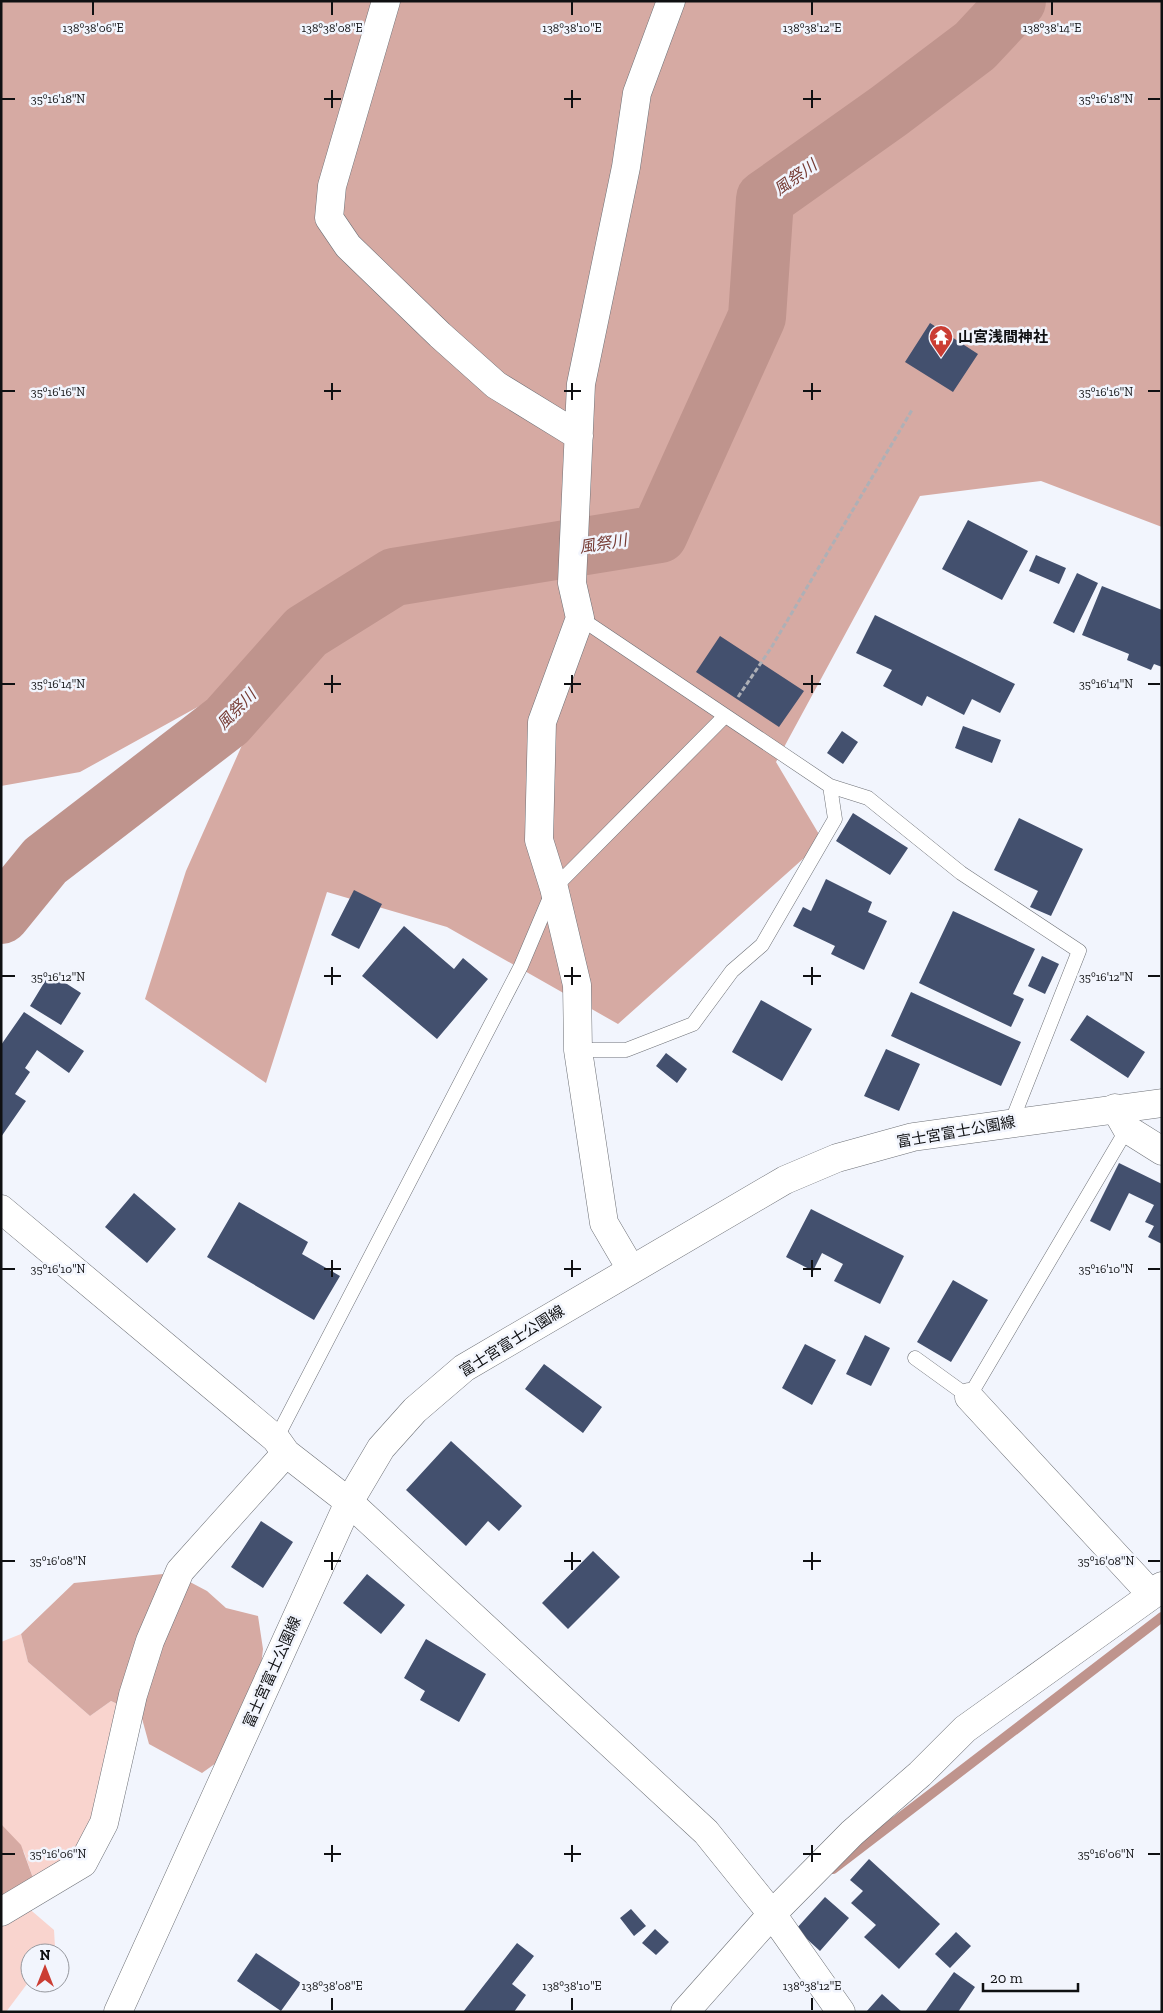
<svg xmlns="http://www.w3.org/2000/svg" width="1163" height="2013" viewBox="0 0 1163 2013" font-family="'Zilla Slab','Noto Sans JP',serif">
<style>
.green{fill:#f9d4ce}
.forest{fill:#d6aaa3}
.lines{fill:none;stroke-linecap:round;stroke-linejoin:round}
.stream{stroke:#bf948d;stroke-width:10}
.river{stroke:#bf948d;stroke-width:58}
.building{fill:#43506e}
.service-casing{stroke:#6e7177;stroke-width:15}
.minor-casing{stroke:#6e7177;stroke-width:29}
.secondary-casing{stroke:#6e7177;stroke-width:29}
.path{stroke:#aeb0b6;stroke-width:3;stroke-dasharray:5 2.5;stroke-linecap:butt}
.service{stroke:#fff;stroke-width:14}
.minor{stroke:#fff;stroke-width:28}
.secondary{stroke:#fff;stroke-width:28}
.ticks{fill:none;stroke:#0f1012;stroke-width:2}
.labels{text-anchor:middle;stroke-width:5;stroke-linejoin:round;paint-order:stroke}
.poi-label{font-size:15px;font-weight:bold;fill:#0f1012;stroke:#f2f5fd;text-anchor:start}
.street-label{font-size:15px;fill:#0f1012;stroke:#f2f5fd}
.water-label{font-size:16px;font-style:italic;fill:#763b34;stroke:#f2f5fd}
.ticks-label{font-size:12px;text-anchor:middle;fill:#0f1012;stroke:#f2f5fd;stroke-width:5;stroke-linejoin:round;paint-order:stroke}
</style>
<rect width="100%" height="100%" fill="#f2f5fd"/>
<!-- green -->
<path class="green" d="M 21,1634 L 28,1662 L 90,1716 L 111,1701 L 126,1708 L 105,1818 L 70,1864 L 33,1878 L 24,1852 L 1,1826 L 1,1642 Z
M 26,1906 L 54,1930 L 55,1947 L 50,1953 L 30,1953 L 30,1980 L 6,2012 L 1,2012 L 1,1919 Z"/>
<!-- forest -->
<path class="forest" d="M 1,1 L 1162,1 L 1162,527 L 1041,481 L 920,496 L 776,762 L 823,841 L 618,1024 L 447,927 L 327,892 L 266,1083 L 145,999 L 186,871 L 279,662 L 80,772 L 1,786 Z
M 173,1573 L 207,1591 L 226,1608 L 258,1616 L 263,1649 L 258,1693 L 223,1758 L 202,1773 L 149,1744 L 141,1715 L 111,1701 L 90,1716 L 28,1662 L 21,1634 L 74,1583 Z
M 1,1824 L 21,1845 L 33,1878 L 1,1905 Z"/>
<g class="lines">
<!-- stream -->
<path class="stream" d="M 833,1869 L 1162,1617"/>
<!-- river -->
<path class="river" d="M 1,915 L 45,861 L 227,721 L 306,632 L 394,577 L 659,534 L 757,317 L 765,199 L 889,111 L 975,46 L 1017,1"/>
</g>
<!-- building -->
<path class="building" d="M 930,323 L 978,354 L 953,392 L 905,362 Z
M 968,520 L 1028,551 L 1002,600 L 942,569 Z
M 1036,555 L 1066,568 L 1059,584 L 1029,571 Z
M 1077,573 L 1098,583 L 1074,633 L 1053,623 Z
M 1102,586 L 1162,610 L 1162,667 L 1154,664 L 1151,670 L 1127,660 L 1129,654 L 1082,635 Z
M 875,615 L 1015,684 L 1000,713 L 972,699 L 964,715 L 927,696 L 922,706 L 883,686 L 892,670 L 856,653 Z
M 720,636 L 804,691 L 779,727 L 696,672 Z
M 963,726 L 1001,740 L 992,763 L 955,748 Z
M 842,731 L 858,742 L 843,764 L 827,753 Z
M 853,813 L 908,848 L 890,875 L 836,841 Z
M 1019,818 L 1083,849 L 1051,916 L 1030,907 L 1038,891 L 994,870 Z
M 826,879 L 872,902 L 868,912 L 887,921 L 864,970 L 831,954 L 835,946 L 793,926 L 803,907 L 811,911 Z
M 354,890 L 382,904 L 359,949 L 331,935 Z
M 953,911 L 1035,949 L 1013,994 L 1024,999 L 1011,1027 L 919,983 Z
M 404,926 L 454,969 L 463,958 L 488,979 L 437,1039 L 362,976 Z
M 1042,956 L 1059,964 L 1045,994 L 1028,986 Z
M 50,973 L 81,993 L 61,1025 L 30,1006 Z
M 911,992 L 1021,1042 L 1001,1086 L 891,1036 Z
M 761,1000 L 812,1029 L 782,1081 L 732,1052 Z
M 24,1012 L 84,1051 L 69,1073 L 37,1050 L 25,1068 L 30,1072 L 15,1094 L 26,1101 L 1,1137 L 1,1045 Z
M 1087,1015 L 1145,1052 L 1128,1078 L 1070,1040 Z
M 886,1049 L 920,1064 L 899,1111 L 864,1096 Z
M 666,1053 L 687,1069 L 677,1083 L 656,1066 Z
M 1119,1163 L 1162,1184 L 1162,1244 L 1148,1237 L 1154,1226 L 1145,1222 L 1154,1205 L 1129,1193 L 1110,1231 L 1090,1221 Z
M 134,1193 L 176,1229 L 147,1263 L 105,1227 Z
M 239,1202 L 308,1242 L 302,1254 L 340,1276 L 314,1320 L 207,1257 Z
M 811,1209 L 904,1256 L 880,1304 L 834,1281 L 843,1264 L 822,1253 L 813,1271 L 786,1257 Z
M 953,1280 L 988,1300 L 951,1362 L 917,1342 Z
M 865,1335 L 890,1348 L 871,1386 L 846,1374 Z
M 805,1344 L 836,1360 L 812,1405 L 782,1388 Z
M 544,1364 L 602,1407 L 583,1433 L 525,1389 Z
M 451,1441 L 522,1506 L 499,1531 L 488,1521 L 466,1546 L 406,1490 Z
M 261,1521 L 293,1542 L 263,1588 L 231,1567 Z
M 593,1551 L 620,1577 L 568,1629 L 542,1603 Z
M 367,1574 L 405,1605 L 381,1634 L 343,1603 Z
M 426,1639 L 486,1674 L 459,1722 L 420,1700 L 425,1691 L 404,1678 Z
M 869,1859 L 940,1924 L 899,1969 L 864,1937 L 876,1925 L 851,1903 L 863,1891 L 850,1880 Z
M 825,1897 L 849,1918 L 820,1951 L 796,1929 Z
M 631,1909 L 646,1926 L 634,1936 L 620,1918 Z
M 655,1929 L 669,1942 L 656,1955 L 642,1943 Z
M 956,1932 L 971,1946 L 950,1968 L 935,1954 Z
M 517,1943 L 534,1956 L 512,1984 L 526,1995 L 514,2012 L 463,2012 Z
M 256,1953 L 301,1983 L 281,2011 L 237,1981 Z
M 954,1972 L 975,1987 L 958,2012 L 925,2012 Z
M 882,1994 L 902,2012 L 866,2012 Z"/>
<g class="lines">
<!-- service casing -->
<g class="service-casing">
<path id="service" d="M 580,618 L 830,786 L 868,798 L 961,873 L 1079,951 L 1011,1123
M 578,1050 L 626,1050 L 693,1024 L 732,971 L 762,945 L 835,819 L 830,786
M 915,1358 L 969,1397 L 1127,1129
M 276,1439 L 521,966 L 554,888 L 725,716"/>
</g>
<!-- minor casing -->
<g class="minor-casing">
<path id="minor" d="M 386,1 L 332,186 L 329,218 L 348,246 L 440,335 L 496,385 L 579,436
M 1115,1108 L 1127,1129 L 1162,1151
M 1,1209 L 276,1439 L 286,1453 L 349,1502 L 706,1832 L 772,1914 L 841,2012
M 631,1269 L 604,1223 L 578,1050 L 577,985 L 554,888 L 539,840 L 542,722 L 580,618 L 572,583 L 581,384 L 626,167 L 637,93 L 671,1
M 969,1397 L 1152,1595 L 1162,1586
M 1,1912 L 83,1863 L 104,1823 L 133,1695 L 150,1641 L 180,1571 L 286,1453
M 685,2012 L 772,1914 L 852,1833 L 920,1774 L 965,1729 L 1152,1595"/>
</g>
<!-- secondary casing -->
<g class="secondary-casing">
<path id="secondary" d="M 118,2012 L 349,1502 L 381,1448 L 415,1410 L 464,1368 L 785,1180 L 837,1158 L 913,1137 L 1162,1103"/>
</g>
<!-- path -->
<path class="path" d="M 738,697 L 771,648 L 912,410"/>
<!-- service -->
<use href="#service" class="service"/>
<!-- minor -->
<use href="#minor" class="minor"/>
<!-- secondary -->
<use href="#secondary" class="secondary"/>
</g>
<!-- ticks -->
<path class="ticks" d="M 93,2 L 93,15M 332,2 L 332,15M 572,2 L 572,15M 812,2 L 812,15M 1052,2 L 1052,15M 332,90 L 332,108M 572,90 L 572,108M 812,90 L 812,108M 2,99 L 15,99M 324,99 L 341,99M 564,99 L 581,99M 803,99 L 821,99M 1148,99 L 1160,99M 332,383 L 332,400M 572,383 L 572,400M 812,383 L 812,400M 2,391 L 15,391M 324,391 L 341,391M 564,391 L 581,391M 803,391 L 821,391M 1148,391 L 1160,391M 332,675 L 332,693M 572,675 L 572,693M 812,675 L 812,693M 2,684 L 15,684M 324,684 L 341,684M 564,684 L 581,684M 803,684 L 821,684M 1148,684 L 1160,684M 332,967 L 332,985M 572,967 L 572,985M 812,967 L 812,985M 2,976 L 15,976M 324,976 L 341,976M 564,976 L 581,976M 803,976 L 821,976M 1148,976 L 1160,976M 332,1260 L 332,1277M 572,1260 L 572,1277M 812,1260 L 812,1277M 2,1269 L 15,1269M 324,1269 L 341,1269M 564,1269 L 581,1269M 803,1269 L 821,1269M 1148,1269 L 1160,1269M 332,1552 L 332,1570M 572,1552 L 572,1570M 812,1552 L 812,1570M 2,1561 L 15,1561M 324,1561 L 341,1561M 564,1561 L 581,1561M 803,1561 L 821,1561M 1148,1561 L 1160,1561M 332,1845 L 332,1862M 572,1845 L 572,1862M 812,1845 L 812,1862M 2,1854 L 15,1854M 324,1854 L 341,1854M 564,1854 L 581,1854M 803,1854 L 821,1854M 1148,1854 L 1160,1854M 332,1998 L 332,2010M 572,1998 L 572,2010M 812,1998 L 812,2010"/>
<!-- icons -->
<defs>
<g id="temple-pin" transform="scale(1.25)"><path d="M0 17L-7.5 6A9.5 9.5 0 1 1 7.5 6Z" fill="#cb3d33" stroke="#f2f5fd"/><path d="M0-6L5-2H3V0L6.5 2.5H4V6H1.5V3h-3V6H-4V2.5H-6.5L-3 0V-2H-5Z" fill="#fff"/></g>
</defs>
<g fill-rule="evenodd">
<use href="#temple-pin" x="941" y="337"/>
</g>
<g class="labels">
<!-- poi labels -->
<g class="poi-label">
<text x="958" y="342">山宮浅間神社</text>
</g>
<!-- street labels -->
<g class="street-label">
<text transform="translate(956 1132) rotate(-10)" y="5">富士宮富士公園線</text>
<text transform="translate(512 1341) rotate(-32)" y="5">富士宮富士公園線</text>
<text transform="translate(272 1672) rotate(-66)" y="5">富士宮富士公園線</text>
</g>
<!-- water labels -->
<g class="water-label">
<text transform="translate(795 177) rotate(-36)" y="6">風祭川</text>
<text transform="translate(603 543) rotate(-9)" y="6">風祭川</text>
<text transform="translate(236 709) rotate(-46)" y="6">風祭川</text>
</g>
</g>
<g class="ticks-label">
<text x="93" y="32">138°38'06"E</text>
<text x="332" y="32">138°38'08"E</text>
<text x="572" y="32">138°38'10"E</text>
<text x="812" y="32">138°38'12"E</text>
<text x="1052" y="32">138°38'14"E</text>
<text x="58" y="103">35°16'18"N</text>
<text x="1106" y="103">35°16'18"N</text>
<text x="58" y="396">35°16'16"N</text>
<text x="1106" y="396">35°16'16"N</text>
<text x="58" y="688">35°16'14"N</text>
<text x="1106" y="688">35°16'14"N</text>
<text x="58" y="981">35°16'12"N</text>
<text x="1106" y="981">35°16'12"N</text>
<text x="58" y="1273">35°16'10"N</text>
<text x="1106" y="1273">35°16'10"N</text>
<text x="58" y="1565">35°16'08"N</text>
<text x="1106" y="1565">35°16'08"N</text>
<text x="58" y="1858">35°16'06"N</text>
<text x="1106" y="1858">35°16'06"N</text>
<text x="332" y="1990">138°38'08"E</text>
<text x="572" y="1990">138°38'10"E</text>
<text x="812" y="1990">138°38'12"E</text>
</g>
<!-- border -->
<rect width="1163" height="2013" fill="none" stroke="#0f1012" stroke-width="5"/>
<!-- north arrow -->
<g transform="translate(45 1968)"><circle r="24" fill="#f2f5fd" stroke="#97999f"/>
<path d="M0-4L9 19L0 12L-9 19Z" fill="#cb3d33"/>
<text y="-8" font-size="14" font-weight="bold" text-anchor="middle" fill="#0f1012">N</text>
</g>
<!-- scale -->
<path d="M983 1983v8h95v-8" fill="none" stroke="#0f1012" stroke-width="2.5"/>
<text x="990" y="1983" font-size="15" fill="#0f1012" stroke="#f2f5fd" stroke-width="4" paint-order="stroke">20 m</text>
</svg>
